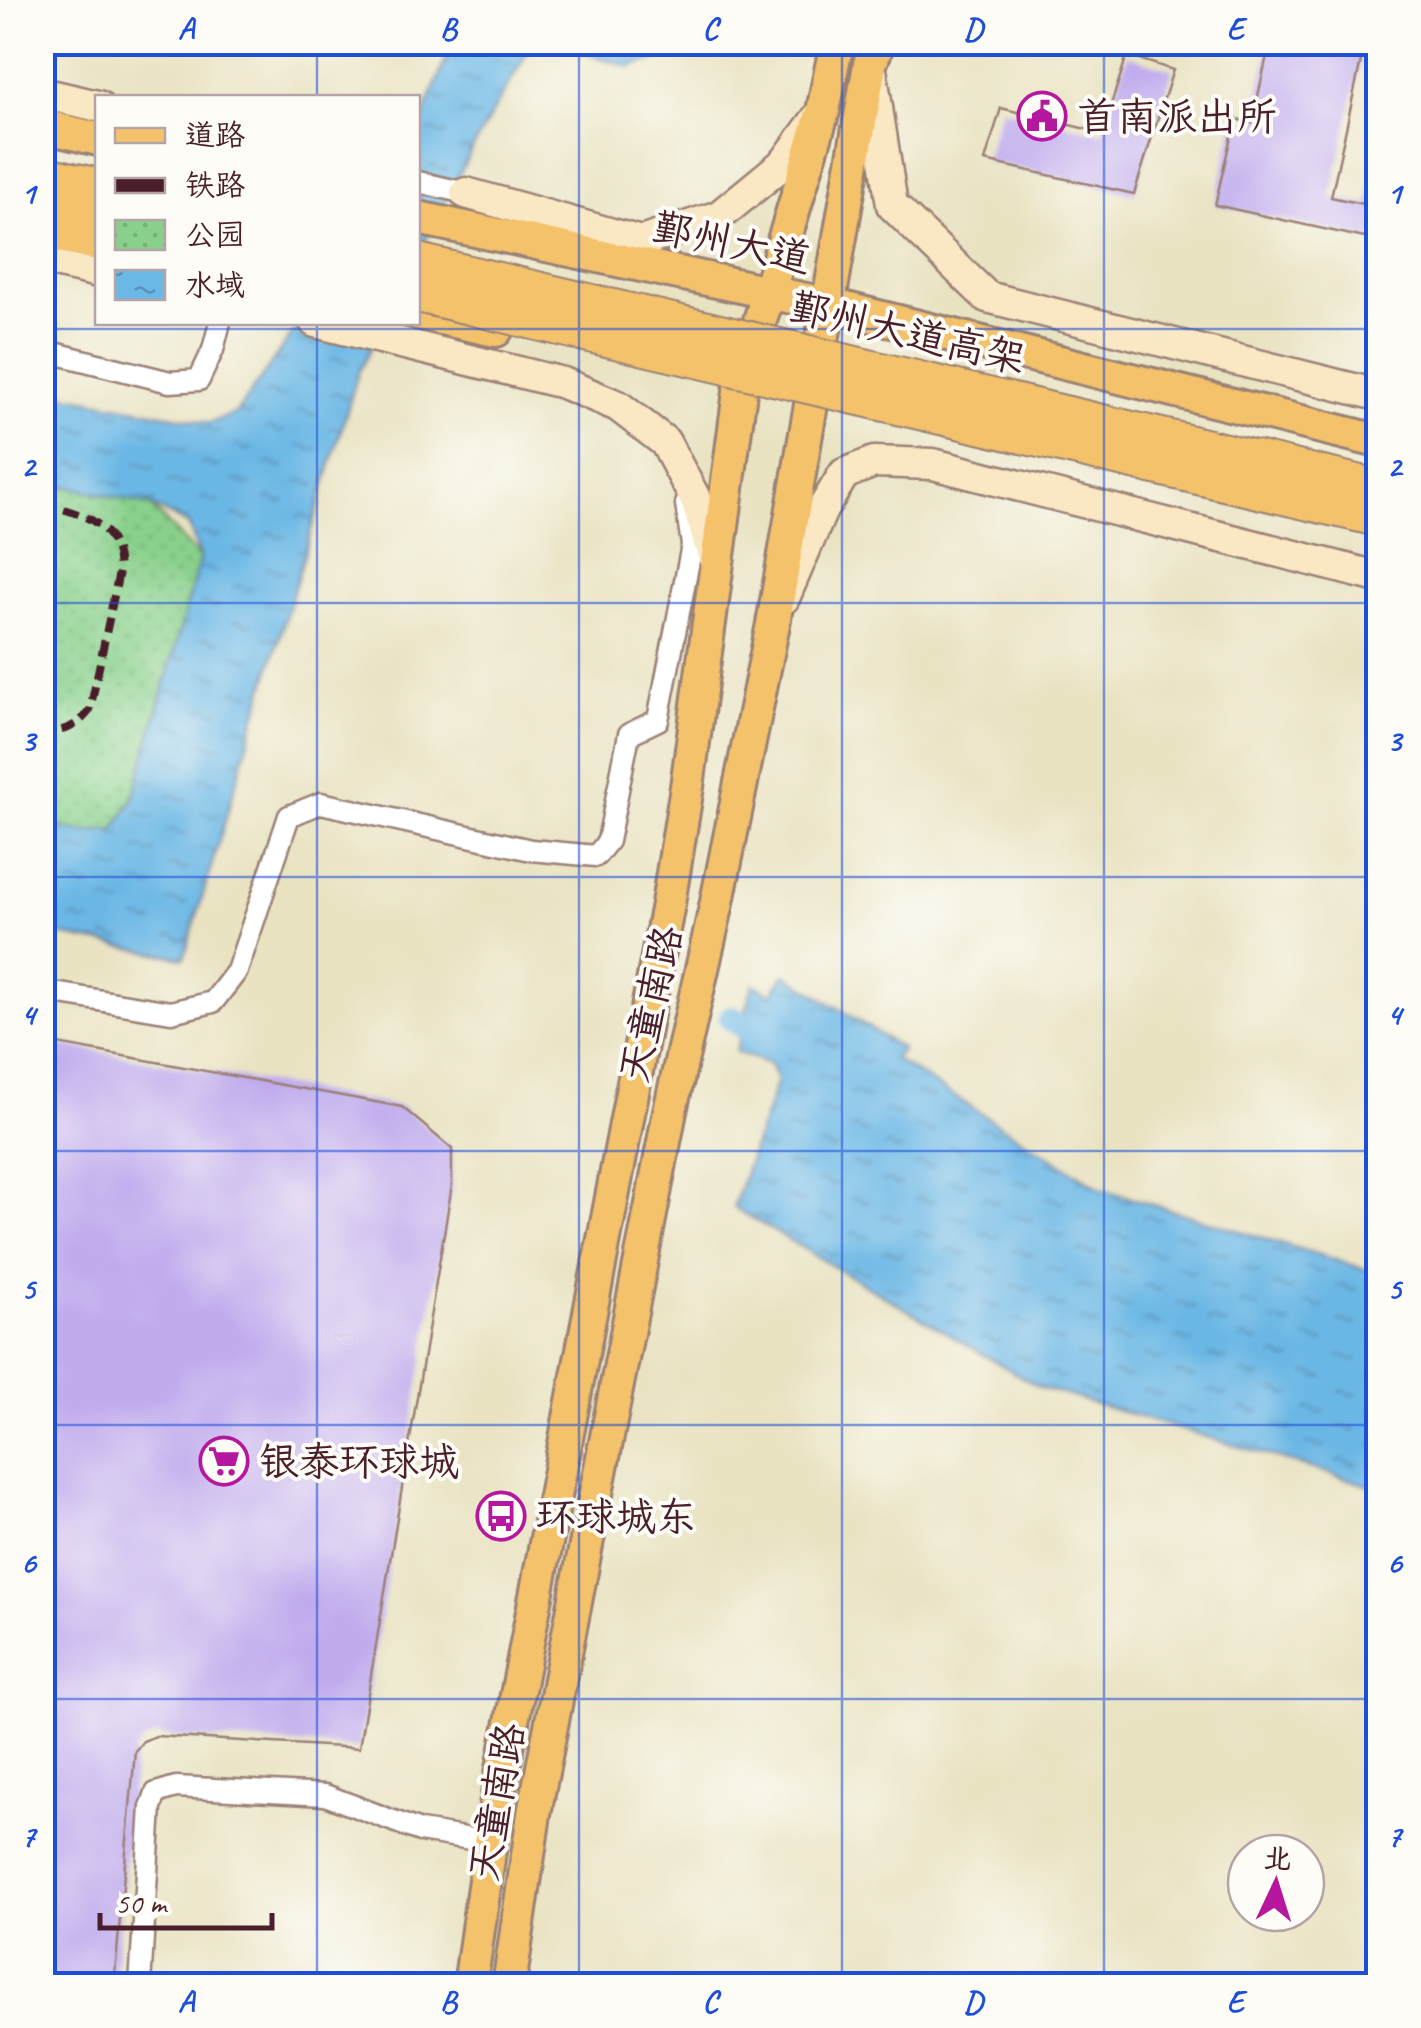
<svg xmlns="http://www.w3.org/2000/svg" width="1421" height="2028" viewBox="0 0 1421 2028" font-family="Caveat,'LXGW WenKai TC',sans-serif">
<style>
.park{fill:url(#park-dots);stroke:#69785b;stroke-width:2.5}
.water{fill:url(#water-ripples);stroke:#5a6b88;stroke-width:2.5}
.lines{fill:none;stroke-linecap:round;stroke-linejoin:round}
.canal{stroke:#6bb7e5;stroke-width:25}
.building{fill:#c0abed}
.street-casing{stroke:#9a8176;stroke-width:25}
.secondary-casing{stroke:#9a8176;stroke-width:35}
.primary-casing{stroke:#9a8176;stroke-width:38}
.highway-casing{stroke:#9a8176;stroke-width:42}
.street{stroke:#fff;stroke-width:20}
.secondary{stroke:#fae7c3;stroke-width:30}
.primary{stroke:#f3c26a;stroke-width:32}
.highway{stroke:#f3c26a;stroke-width:38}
.rail{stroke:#4a1f2b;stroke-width:8;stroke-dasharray:15 8;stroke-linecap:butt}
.highway-bridge-casing{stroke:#9a8176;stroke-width:42;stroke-linecap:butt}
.highway-bridge{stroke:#f3c26a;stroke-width:38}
.grid{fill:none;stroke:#1d4ed8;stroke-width:2.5;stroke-opacity:0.55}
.labels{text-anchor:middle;stroke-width:8;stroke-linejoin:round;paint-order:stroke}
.poi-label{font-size:40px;fill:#4a1f2b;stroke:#fdfcf7;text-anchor:start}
.street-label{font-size:40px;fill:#4a1f2b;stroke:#fdfcf7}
.neatline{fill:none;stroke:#1d4ed8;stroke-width:4}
.grid-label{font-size:32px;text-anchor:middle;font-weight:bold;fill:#1d4ed8}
</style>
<defs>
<pattern id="park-dots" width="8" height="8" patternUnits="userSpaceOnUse" patternTransform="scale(2.5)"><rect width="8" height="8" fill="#88d08b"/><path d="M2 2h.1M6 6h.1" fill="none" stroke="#77b278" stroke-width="1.8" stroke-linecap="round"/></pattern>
<pattern id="water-ripples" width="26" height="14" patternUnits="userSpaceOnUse" patternTransform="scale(2.5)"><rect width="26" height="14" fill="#6bb7e5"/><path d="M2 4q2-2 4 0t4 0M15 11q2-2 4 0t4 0" fill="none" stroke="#5a94ba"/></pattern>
</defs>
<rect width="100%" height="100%" fill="#fdfcf7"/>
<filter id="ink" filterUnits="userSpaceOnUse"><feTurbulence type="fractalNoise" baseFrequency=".01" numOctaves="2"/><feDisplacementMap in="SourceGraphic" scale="20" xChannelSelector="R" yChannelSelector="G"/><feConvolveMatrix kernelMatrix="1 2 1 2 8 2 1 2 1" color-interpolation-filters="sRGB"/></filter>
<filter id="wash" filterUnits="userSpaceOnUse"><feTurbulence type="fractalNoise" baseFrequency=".0048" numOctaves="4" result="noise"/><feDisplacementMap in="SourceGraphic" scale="40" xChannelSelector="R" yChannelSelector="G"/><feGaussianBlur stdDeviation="2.25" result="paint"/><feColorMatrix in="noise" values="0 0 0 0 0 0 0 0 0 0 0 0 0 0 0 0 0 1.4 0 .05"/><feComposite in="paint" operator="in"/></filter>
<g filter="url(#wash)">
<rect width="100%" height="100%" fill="#e9e3c2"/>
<!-- park -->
<path class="park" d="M 42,481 L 150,505 L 200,558 L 133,800 L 114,830 L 83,832 L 43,825 Z"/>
<!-- water -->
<path class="water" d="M 445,43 L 532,43 L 472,149 L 418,256 L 418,130 L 451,46 Z
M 556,43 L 706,43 L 630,67 Z
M 300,323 L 384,323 L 358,373 L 184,958 L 43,932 L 42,825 L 83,832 L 114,830 L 133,800 L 200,558 L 189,525 L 150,505 L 43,481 L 43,391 L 210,423 L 236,413 Z
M 785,974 L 902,1049 L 894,1059 L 1102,1189 L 1378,1273 L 1378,1488 L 1039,1387 L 733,1207 L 777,1081 L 770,1064 L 736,1052 L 753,984 L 772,994 Z"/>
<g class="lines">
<!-- canal -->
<path class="canal" d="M 731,1018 L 769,1043"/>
</g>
<g id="blocks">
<!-- building -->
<path class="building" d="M 1270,42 L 1365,42 L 1331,197 L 1367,205 L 1378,160 L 1378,241 L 1215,205 L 1235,119 L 1252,123 Z
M 1127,55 L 1173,70 L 1134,194 L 985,161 L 1001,108 L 1102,133 Z
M 42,1041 L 402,1107 L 452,1149 L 452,1185 L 359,1748 L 156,1736 L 143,1741 L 135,1751 L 114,1986 L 42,1986 Z"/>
</g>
</g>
<g filter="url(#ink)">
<use href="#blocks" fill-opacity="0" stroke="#9a8176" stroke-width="2.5"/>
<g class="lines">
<!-- street casing -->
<g class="street-casing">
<path id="street" d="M 418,182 L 466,193
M 42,350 L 170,382 L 199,380 L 213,350 L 220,322
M 42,991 L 171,1012 L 213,1002 L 237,971 L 289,816 L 321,803 L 531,850 L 596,856 L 608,841 L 629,734 L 658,720 L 692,545 L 686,504
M 140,1986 L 151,1807 L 156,1793 L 176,1787 L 325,1795 L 420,1831 L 490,1842"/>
</g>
<!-- secondary casing -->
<g class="secondary-casing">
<path id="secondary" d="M 872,75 L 892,205 L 987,297 L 1378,395
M 42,93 L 98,106
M 466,193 L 641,242 L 719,216 L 785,162 L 818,117
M 42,259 L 98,272
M 315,322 L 563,383 L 618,406 L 665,442 L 696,500 L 716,564
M 784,598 L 822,510 L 844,474 L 874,462 L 933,464 L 1378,577"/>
</g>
<!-- primary casing -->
<g class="primary-casing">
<path id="primary" d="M 42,126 L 98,139
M 418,218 L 830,305 L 1378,441
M 42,232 L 98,244
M 418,313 L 496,330
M 470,1986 L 494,1816 L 668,904 L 687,787 L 741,384 L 823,111 L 837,42
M 509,1986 L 534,1814 L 670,1111 L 716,907 L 773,624 L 870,64 L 878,42"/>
</g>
<!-- highway casing -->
<g class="highway-casing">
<path id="highway" d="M 42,175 L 98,188
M 42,206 L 98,219"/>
</g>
<!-- street -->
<use href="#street" class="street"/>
<!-- secondary -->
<use href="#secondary" class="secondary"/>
<!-- primary -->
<use href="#primary" class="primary"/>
<!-- highway -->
<use href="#highway" class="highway"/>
<!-- rail -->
<path class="rail" d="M 42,503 C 84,515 118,521 119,572 L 90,710 C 77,727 64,733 42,731"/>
<!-- highway-bridge casing -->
<g class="highway-bridge-casing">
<path id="highway-bridge" d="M 418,263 L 1378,489
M 418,293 L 1378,517"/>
</g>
<!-- highway-bridge -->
<use href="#highway-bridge" class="highway-bridge"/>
</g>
</g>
<!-- grid -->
<path class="grid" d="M 317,42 L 317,98M 579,42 L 579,1986M 842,42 L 842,1986M 1104,42 L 1104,1986M 317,322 L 317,1986M 42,329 L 1378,329M 42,603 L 1378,603M 42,877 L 1378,877M 42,1151 L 1378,1151M 42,1425 L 1378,1425M 42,1699 L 1378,1699"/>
<!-- icons -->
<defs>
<g id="civic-ring" transform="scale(2.5)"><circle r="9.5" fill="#fdfcf7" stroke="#b5179e" stroke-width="1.5"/><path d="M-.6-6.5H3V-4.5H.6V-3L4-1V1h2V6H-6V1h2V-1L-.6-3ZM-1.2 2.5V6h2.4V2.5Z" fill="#b5179e"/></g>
<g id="supermarket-ring" transform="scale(2.5)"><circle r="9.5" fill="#fdfcf7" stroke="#b5179e" stroke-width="1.5"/><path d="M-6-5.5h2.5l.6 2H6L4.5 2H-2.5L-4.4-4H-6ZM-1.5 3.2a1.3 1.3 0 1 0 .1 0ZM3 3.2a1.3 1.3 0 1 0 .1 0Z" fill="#b5179e"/></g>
<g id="bus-ring" transform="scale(2.5)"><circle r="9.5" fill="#fdfcf7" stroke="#b5179e" stroke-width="1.5"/><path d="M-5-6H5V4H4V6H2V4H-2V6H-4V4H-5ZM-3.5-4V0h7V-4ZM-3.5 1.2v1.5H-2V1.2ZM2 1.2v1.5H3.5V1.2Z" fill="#b5179e"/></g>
</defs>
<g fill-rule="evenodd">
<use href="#civic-ring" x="1042" y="116"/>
<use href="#supermarket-ring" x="224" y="1461"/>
<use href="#bus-ring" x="501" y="1516"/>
</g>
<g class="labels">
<!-- poi labels -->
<g class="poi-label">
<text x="1077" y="130">首南派出所</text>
<text x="259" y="1475">银泰环球城</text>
<text x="536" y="1530">环球城东</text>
</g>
<!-- street labels -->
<g class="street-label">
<text transform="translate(732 242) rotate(12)" y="14">鄞州大道</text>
<text transform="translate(908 332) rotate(13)" y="14">鄞州大道高架</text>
<text transform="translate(650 1004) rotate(-77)" y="14">天童南路</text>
<text transform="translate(496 1802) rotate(-80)" y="14">天童南路</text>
</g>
</g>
<!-- margin -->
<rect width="1421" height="2028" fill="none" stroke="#fdfcf7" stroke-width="110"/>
<!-- legend -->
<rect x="95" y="95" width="325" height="230" fill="#fdfcf7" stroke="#b5a4a5" stroke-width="2.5"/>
<rect x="115" y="128" width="50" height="15" fill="#f3c26a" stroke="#b5a4a5" stroke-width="2.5"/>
<text x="185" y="145" font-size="30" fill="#4a1f2b">道路</text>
<rect x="115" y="178" width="50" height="15" fill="#4a1f2b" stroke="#b5a4a5" stroke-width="2.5"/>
<text x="185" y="195" font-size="30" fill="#4a1f2b">铁路</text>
<rect x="115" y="220" width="50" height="30" fill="url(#park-dots)" stroke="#b5a4a5" stroke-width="2.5"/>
<text x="185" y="245" font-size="30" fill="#4a1f2b">公园</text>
<rect x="115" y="270" width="50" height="30" fill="url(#water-ripples)" stroke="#b5a4a5" stroke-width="2.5"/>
<text x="185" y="295" font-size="30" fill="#4a1f2b">水域</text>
<!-- north arrow -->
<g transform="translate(1276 1883) rotate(4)"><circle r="48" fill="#fdfcf7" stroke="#b5a4a5" stroke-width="2.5"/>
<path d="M0-8L18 38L0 25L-18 38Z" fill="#b5179e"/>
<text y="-15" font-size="28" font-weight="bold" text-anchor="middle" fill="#4a1f2b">北</text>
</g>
<!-- scale -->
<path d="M100 1913v15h172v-15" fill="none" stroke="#4a1f2b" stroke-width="5"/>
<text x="115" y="1913" font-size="30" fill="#4a1f2b" stroke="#fdfcf7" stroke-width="8" paint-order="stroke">50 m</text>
<rect x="55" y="55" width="1311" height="1918" class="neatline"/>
<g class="grid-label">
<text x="186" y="39">A</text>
<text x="448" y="39">B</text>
<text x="710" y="39">C</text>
<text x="973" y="39">D</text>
<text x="1235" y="39">E</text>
<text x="28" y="203">1</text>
<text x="1394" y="203">1</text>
<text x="28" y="477">2</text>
<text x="1394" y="477">2</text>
<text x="28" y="751">3</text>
<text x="1394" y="751">3</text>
<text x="28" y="1025">4</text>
<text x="1394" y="1025">4</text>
<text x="28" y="1299">5</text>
<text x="1394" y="1299">5</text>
<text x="28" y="1573">6</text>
<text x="1394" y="1573">6</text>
<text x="28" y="1847">7</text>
<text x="1394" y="1847">7</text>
<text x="186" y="2012">A</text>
<text x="448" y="2012">B</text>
<text x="710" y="2012">C</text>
<text x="973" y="2012">D</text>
<text x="1235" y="2012">E</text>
</g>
</svg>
